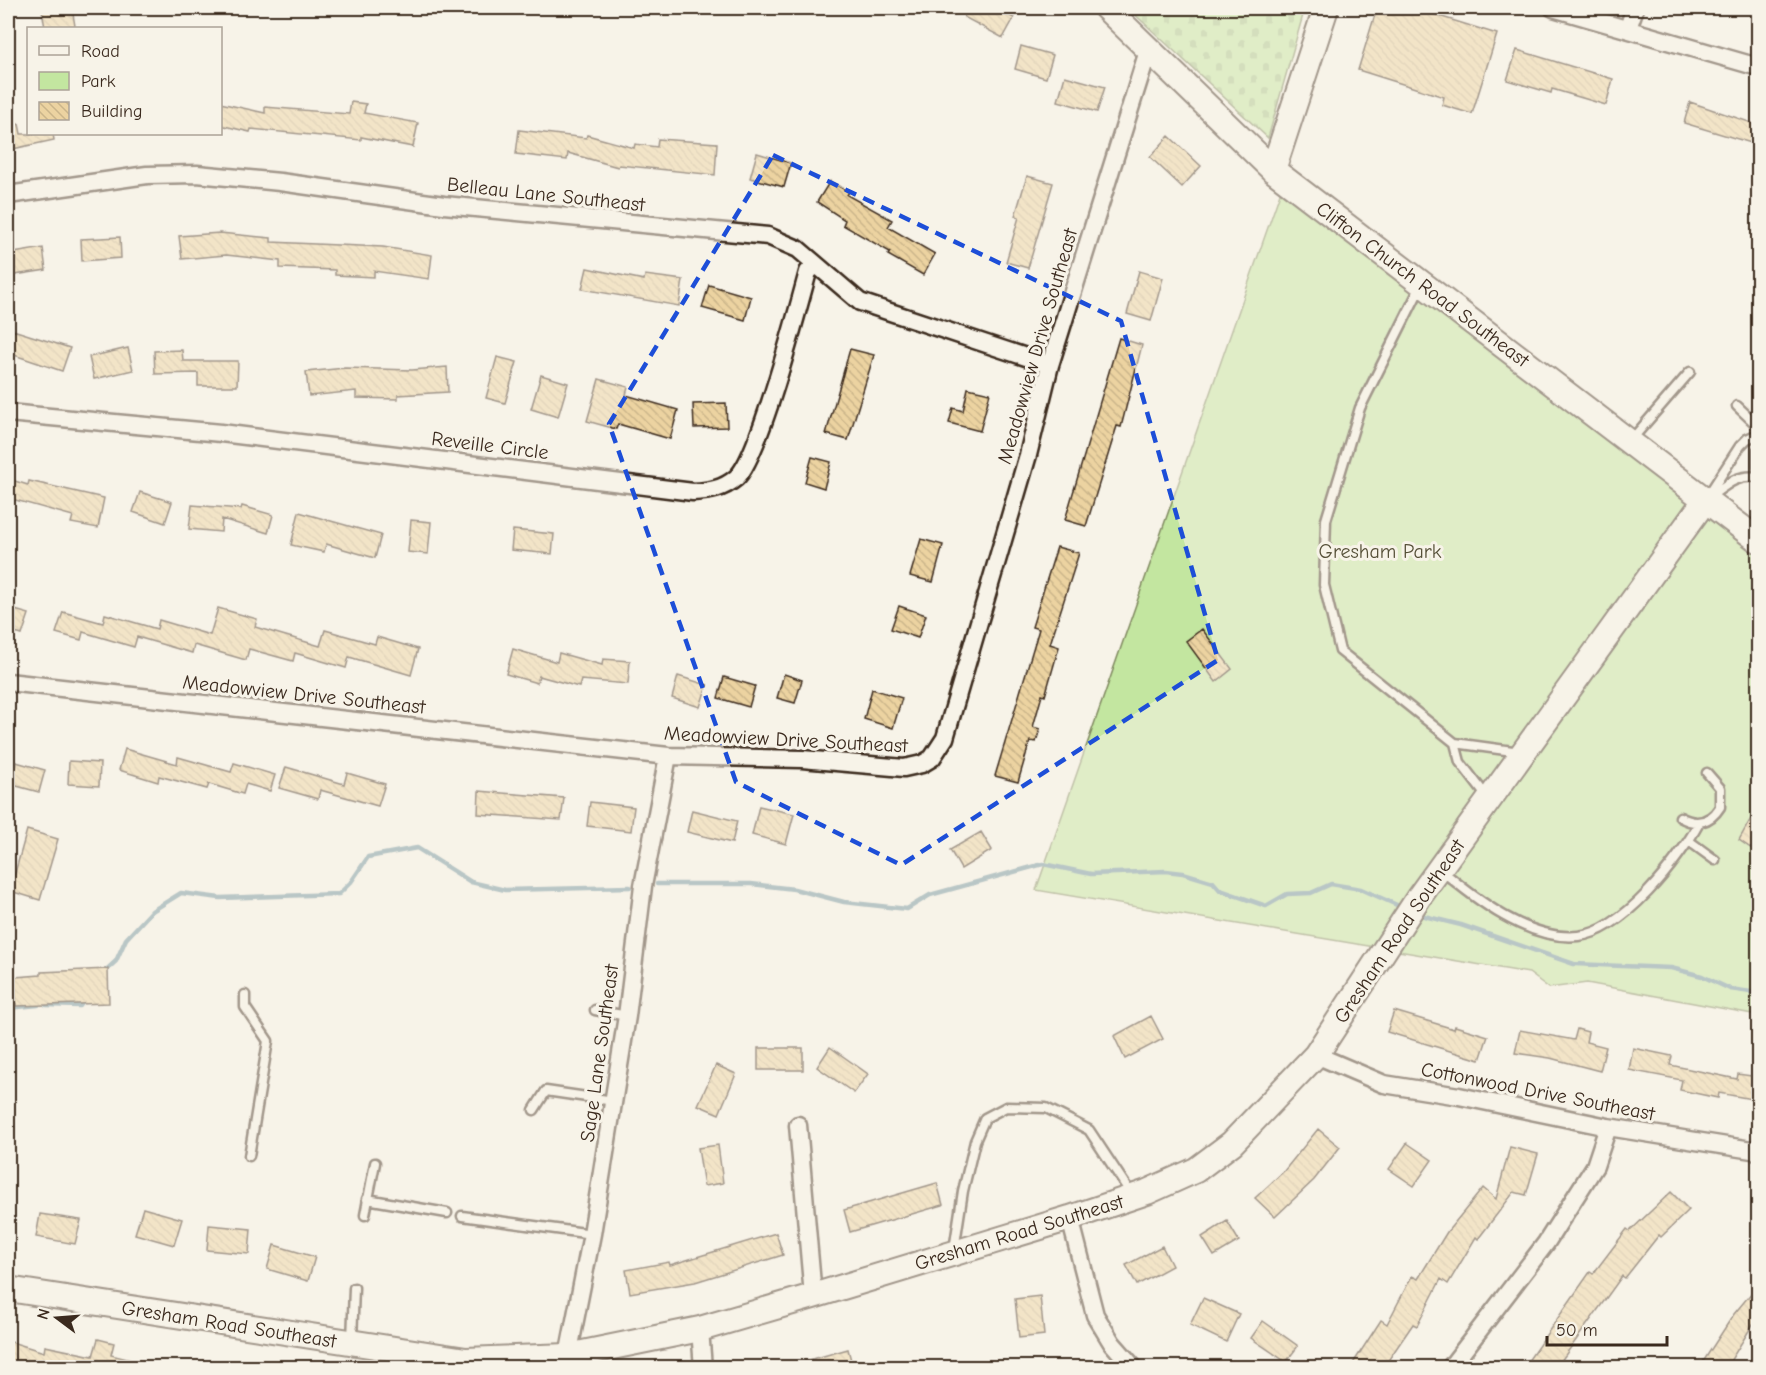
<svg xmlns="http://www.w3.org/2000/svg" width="1766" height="1375" viewBox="0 0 1766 1375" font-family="'Comic Neue',sans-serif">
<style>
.green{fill:#c3e6a0;stroke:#7f885f;stroke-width:1.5}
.cemetery{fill:url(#cemetery-stones);stroke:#7f885f;stroke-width:1.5}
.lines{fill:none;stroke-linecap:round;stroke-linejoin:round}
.stream{stroke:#6d919d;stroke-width:4.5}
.building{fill:url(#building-back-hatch);stroke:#3b2a1e;stroke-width:1.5}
.lane-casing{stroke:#3b2a1e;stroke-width:13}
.street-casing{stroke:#3b2a1e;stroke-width:21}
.secondary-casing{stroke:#3b2a1e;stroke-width:28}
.lane{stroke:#f7f3e8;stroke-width:8}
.street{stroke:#f7f3e8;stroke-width:16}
.secondary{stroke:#f7f3e8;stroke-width:24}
.marked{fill:none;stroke:#1d4ed8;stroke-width:4.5;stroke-dasharray:12 8;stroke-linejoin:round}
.labels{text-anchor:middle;stroke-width:6;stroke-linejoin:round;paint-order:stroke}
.street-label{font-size:20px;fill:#3b2a1e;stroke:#f7f3e8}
.park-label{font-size:20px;fill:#565038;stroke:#f7f3e8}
</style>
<defs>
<pattern id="cemetery-stones" width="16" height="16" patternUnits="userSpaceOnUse" patternTransform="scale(1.5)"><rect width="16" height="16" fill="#c3e6a0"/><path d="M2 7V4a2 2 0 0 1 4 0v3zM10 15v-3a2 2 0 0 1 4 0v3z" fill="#a8c589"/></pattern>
<pattern id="building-back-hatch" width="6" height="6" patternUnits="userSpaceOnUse" patternTransform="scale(1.5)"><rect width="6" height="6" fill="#ecd3a1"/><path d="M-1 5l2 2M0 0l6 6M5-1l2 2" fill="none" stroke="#cbb58a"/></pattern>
</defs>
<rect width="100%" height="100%" fill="#f7f3e8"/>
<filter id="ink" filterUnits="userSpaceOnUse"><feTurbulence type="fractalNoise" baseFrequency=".0167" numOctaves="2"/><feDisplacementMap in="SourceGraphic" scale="12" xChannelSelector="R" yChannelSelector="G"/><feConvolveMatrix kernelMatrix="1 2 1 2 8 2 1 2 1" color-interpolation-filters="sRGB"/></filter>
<g filter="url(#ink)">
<!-- green -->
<path class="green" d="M 1286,176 L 1758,536 L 1758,1015 L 1587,983 L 1549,988 L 1529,973 L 1036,890 Z"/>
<!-- cemetery -->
<path class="cemetery" d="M 1128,8 L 1305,8 L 1268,138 Z"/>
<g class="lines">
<!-- stream -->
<path class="stream" d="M 657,884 L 751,884 L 794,889 L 844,902 L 907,909 L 930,895 L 1043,864 L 1091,874 L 1166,871 L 1183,873 L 1213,882 L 1220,890 L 1266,906 L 1287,894 L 1311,893 L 1331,884 L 1361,889 L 1399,906
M 1424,916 L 1461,925 L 1574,964 L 1671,968 L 1702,976 L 1730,989 L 1758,993
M 103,973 L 116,961 L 126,939 L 152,911 L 181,893 L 220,898 L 339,894 L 351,882 L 368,857 L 417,848 L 471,882 L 505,890 L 630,887
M 46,1005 L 80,1006 L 85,999
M 8,1008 L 38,1005"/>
</g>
<!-- building -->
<path class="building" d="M 72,8 L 75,26 L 45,28 L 42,10 Z
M 969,8 L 994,8 L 1014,18 L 1003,38 L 964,17 Z
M 1377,8 L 1413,8 L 1497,34 L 1472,114 L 1442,105 L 1444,97 L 1358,70 Z
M 1021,46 L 1053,55 L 1046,78 L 1015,69 Z
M 1517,50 L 1613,79 L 1606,105 L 1552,89 L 1551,93 L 1507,80 Z
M 1065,76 L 1105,87 L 1097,112 L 1058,101 Z
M 351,102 L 366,104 L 364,113 L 418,123 L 413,147 L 361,137 L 361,140 L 251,129 L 250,132 L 220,125 L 220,103 L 265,113 L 265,107 L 349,114 Z
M 1690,102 L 1758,125 L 1758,145 L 1684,123 Z
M 19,124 L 21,134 L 53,134 L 54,140 L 8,150 L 8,126 Z
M 519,130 L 586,138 L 587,135 L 634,148 L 635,144 L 657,147 L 658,139 L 717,143 L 715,175 L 619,165 L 618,167 L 568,153 L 567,160 L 516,154 Z
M 1169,136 L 1201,166 L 1182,187 L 1150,157 Z
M 757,153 L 791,163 L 784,187 L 750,178 Z
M 1027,176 L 1053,183 L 1028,268 L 1006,262 L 1019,217 L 1015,216 Z
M 830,181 L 849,192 L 847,195 L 892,220 L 888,227 L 935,254 L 923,275 L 888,255 L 890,252 L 843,225 L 845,220 L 817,202 Z
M 220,233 L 271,238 L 271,242 L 383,247 L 432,255 L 429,279 L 374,271 L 374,277 L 335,275 L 335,270 L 280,268 L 280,261 L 226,255 L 182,259 L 179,236 Z
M 120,237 L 121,258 L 82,261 L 81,239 Z
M 43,248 L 46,270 L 8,276 L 8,254 Z
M 587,268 L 644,280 L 645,275 L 683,280 L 679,306 L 582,289 Z
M 1139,271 L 1163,278 L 1151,321 L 1127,314 Z
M 709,285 L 751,297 L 745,320 L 702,308 Z
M 13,330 L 70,348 L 62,371 L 8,353 Z
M 1119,338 L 1142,345 L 1121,427 L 1117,426 L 1086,526 L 1065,520 Z
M 128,348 L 133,370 L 94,379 L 89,357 Z
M 850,349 L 874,355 L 848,440 L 826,434 Z
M 182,350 L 183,361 L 238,361 L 237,386 L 198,386 L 198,373 L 155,374 L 154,351 Z
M 497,357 L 517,362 L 505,403 L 486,398 Z
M 447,367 L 448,392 L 398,395 L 398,399 L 356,398 L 356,391 L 309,396 L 306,372 L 345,368 L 412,370 Z
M 541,375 L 568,383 L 558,417 L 531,409 Z
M 599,379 L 628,387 L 626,395 L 678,410 L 670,439 L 618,424 L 616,429 L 587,421 Z
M 968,388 L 990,393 L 980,431 L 949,423 L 953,408 L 963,411 Z
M 726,403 L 727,427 L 694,428 L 693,404 Z
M 812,457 L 831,462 L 824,488 L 805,482 Z
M 8,479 L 28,485 L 29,481 L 104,498 L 98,528 L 71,523 L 73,516 L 8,498 Z
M 140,492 L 172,502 L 165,523 L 133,512 Z
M 192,505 L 241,509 L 242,506 L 273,515 L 268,533 L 222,519 L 221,532 L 189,529 Z
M 299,512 L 381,535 L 375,558 L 326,544 L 324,552 L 291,545 Z
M 411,520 L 431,522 L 428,554 L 408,552 Z
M 513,530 L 554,534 L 552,554 L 511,550 Z
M 921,539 L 943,545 L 933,582 L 910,576 Z
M 1057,547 L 1079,553 L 1050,644 L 1059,647 L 1045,696 L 1042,695 L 1033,727 L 1040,729 L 1036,742 L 1030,741 L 1018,782 L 995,776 L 1039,629 L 1032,627 Z
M 899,606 L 926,615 L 918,638 L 891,629 Z
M 8,608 L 29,614 L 22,635 L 8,631 Z
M 218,608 L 257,619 L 255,627 L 320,646 L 325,630 L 375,644 L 377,637 L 418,649 L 411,675 L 349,657 L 346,668 L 295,653 L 293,661 L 249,649 L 246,660 L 194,645 L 192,653 L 137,637 L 134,647 L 83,632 L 81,640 L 56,633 L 63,612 L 103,623 L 105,614 L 157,629 L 159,620 L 210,635 Z
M 1202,629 L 1232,669 L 1216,682 L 1186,641 Z
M 513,649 L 557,662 L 559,653 L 602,665 L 603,659 L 630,661 L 628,684 L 581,680 L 579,687 L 539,676 L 537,683 L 506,674 Z
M 784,674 L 802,680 L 795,703 L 777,698 Z
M 678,676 L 707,685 L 700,707 L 672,698 Z
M 724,677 L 755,686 L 749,707 L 718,698 Z
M 872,689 L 902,698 L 893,728 L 864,719 Z
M 125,749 L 177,764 L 178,757 L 231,772 L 234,763 L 275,775 L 270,791 L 246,784 L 243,794 L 209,784 L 207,789 L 159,776 L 158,782 L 119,770 Z
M 69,761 L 100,763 L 99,786 L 68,784 Z
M 16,762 L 45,770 L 39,792 L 9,784 Z
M 286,767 L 344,784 L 347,773 L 385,784 L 378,806 L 320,790 L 318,799 L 279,788 Z
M 479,791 L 564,798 L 561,820 L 478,814 Z
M 590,802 L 634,807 L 631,831 L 587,826 Z
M 759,806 L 794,814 L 786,844 L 752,835 Z
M 1758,806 L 1758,853 L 1739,840 Z
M 692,810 L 737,821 L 732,843 L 687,832 Z
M 27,830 L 58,839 L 40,900 L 10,891 Z
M 981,832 L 992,850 L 961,869 L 950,850 Z
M 108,969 L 109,1003 L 16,1006 L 15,977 L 41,975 L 41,972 Z
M 1394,1011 L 1454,1029 L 1455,1026 L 1488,1036 L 1480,1060 L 1387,1032 Z
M 1151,1016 L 1163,1039 L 1125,1059 L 1114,1036 Z
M 1577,1029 L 1588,1032 L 1586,1042 L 1606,1047 L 1600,1071 L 1550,1058 L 1515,1053 L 1520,1030 L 1574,1040 Z
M 830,1047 L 868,1074 L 854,1093 L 817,1067 Z
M 758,1048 L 803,1048 L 803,1070 L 758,1070 Z
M 1633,1048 L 1672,1056 L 1670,1065 L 1737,1079 L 1738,1074 L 1758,1077 L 1758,1100 L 1719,1093 L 1718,1098 L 1680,1090 L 1682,1080 L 1629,1070 Z
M 716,1065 L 736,1074 L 719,1114 L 698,1105 Z
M 1318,1129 L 1340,1147 L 1314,1180 L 1275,1217 L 1255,1198 L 1284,1171 Z
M 1407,1143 L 1432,1160 L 1414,1186 L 1389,1169 Z
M 718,1145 L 723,1183 L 704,1186 L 698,1148 Z
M 1510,1147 L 1538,1154 L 1526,1195 L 1514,1192 L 1478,1239 L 1476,1237 L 1448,1284 L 1441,1279 L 1417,1326 L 1413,1324 L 1383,1368 L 1350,1368 L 1381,1320 L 1387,1324 L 1412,1276 L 1418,1279 L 1447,1232 L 1483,1188 L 1496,1199 Z
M 937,1183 L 943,1205 L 850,1232 L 844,1210 Z
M 1671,1192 L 1689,1210 L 1661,1237 L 1659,1235 L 1625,1278 L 1622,1276 L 1556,1368 L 1523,1368 L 1590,1272 L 1593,1274 L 1627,1229 L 1630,1231 Z
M 143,1208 L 182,1219 L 174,1245 L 135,1234 Z
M 40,1214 L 81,1220 L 75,1244 L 36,1237 Z
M 1227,1221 L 1239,1241 L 1214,1256 L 1202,1237 Z
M 209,1225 L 251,1229 L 249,1254 L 207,1250 Z
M 776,1233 L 783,1255 L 695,1282 L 630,1293 L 626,1270 L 669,1262 L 670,1265 Z
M 274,1245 L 315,1257 L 308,1281 L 267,1269 Z
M 1162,1246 L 1172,1266 L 1137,1285 L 1126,1265 Z
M 1758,1285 L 1758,1316 L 1726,1368 L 1699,1368 L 1734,1314 Z
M 1040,1296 L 1044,1335 L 1019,1338 L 1015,1299 Z
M 1203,1298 L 1239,1314 L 1226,1342 L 1190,1325 Z
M 1263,1321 L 1298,1346 L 1286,1362 L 1251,1338 Z
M 98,1339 L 114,1343 L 111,1355 L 144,1363 L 144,1368 L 43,1368 L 8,1362 L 8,1341 L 44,1352 L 45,1346 L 93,1356 Z
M 848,1349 L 853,1368 L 796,1368 L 795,1364 Z"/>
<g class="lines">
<!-- lane casing -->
<g class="lane-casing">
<path id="lane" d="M 1421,286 L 1360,408 L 1326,520 L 1324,585 L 1340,651 L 1455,743 L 1520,752
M 1737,406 L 1758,426
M 1632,439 L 1690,372
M 1758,450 L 1758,467
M 1711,496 C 1727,484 1738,474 1758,477
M 1707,497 L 1740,446 L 1747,439 L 1758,434
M 1455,743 L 1460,762 L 1487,797
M 1680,817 C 1696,826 1710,823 1720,807 L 1720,788 L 1707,773
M 1689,841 L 1715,860
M 1440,869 C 1475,899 1529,941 1578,936 C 1623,932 1679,860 1699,823
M 1757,890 L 1758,891
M 245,995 L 245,1007 L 268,1041 L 249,1156
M 595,1010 L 627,1016
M 534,1110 L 546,1091 L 614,1101
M 367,1199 L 447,1213
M 365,1215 L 375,1163
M 462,1216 L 592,1234
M 954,1250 L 963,1191 L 975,1141 L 985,1118 L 1006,1107 L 1046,1108 L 1089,1130 L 1132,1195
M 352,1341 L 354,1288"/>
</g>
<!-- street casing -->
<g class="street-casing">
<path id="street" d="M 1553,8 L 1758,67
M 1628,28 L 1635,8
M 8,195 L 147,175 L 197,174 L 280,182 L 444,205 L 768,236 L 798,249 L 860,302 L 1050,365
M 8,413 L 221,433 L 693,492 C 710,491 723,489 736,478 C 759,459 798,308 808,272 L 815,265
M 8,682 L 668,756 L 802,759 L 904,768 L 922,764 L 932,758 L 945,738 L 1028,455 L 1050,365 L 1148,51
M 1316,1055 L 1384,1084 L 1459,1096 L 1608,1127 L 1758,1151
M 798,1125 L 813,1296
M 1070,1218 L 1095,1315 L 1112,1343 L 1134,1368
M 700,1329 L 703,1368
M 568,1356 L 592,1234 L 627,1016 L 643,886 L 668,756
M 1450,1368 L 1546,1243 L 1595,1166 L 1608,1127"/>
</g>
<!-- secondary casing -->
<g class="secondary-casing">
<path id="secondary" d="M 1106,8 L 1273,170 L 1758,540
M 1273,170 L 1326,8
M 8,1289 L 466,1360 L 568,1356 L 700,1329 L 813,1296 L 1070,1218 L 1147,1192 L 1196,1170 L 1232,1143 L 1316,1055 L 1419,897 L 1706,499"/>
</g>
<!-- lane -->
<use href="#lane" class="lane"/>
<!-- street -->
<use href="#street" class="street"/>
<!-- secondary -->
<use href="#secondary" class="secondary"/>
</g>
</g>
<!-- marked area -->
<path d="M0 0H1766V1375H0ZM 773,155 L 1121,321 L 1218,660 L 901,865 L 736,782 L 609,424 Z" fill="#f7f3e8" fill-opacity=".55" fill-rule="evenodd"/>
<path class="marked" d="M 773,155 L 1121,321 L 1218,660 L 901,865 L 736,782 L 609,424 Z"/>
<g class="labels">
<!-- street labels -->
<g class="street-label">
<text transform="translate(546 194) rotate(6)" y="7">Belleau Lane Southeast</text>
<text transform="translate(1423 284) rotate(37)" y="7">Clifton Church Road Southeast</text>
<text transform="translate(1037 346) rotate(-74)" y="7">Meadowview Drive Southeast</text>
<text transform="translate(490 445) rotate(7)" y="7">Reveille Circle</text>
<text transform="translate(304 694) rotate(6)" y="7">Meadowview Drive Southeast</text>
<text transform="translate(786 739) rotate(3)" y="7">Meadowview Drive Southeast</text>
<text transform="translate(1399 931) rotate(-56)" y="7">Gresham Road Southeast</text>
<text transform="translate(599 1053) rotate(-82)" y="7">Sage Lane Southeast</text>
<text transform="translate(1538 1091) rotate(11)" y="7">Cottonwood Drive Southeast</text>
<text transform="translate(1019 1232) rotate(-17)" y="7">Gresham Road Southeast</text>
<text transform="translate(229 1324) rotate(9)" y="7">Gresham Road Southeast</text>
</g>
<!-- park labels -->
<g class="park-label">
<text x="1380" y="558">Gresham Park</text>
</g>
</g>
<!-- margin -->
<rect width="1766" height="1375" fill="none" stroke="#f7f3e8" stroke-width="30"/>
<rect x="15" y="15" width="1736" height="1345" fill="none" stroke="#3b2a1e" stroke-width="2" filter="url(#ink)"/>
<!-- legend -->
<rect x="27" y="27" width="195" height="108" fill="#f7f3e8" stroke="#aca397" stroke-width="1.5"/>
<rect x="39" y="46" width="30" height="9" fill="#f7f3e8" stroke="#aca397" stroke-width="1.5"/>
<text x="81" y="57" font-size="18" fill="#3b2a1e">Road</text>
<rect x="39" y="72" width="30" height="18" fill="#c3e6a0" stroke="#aca397" stroke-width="1.5"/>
<text x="81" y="87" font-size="18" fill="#3b2a1e">Park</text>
<rect x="39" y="102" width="30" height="18" fill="url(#building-back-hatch)" stroke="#aca397" stroke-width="1.5"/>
<text x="81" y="117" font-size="18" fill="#3b2a1e">Building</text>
<!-- north arrow -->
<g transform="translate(57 1318) rotate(286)" stroke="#f7f3e8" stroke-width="4.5" paint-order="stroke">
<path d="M0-4.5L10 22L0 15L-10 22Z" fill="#3b2a1e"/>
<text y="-9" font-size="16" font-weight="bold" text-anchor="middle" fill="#3b2a1e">N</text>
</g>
<!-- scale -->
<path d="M1547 1336v9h120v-9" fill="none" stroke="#3b2a1e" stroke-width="3"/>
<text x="1556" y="1336" font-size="18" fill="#3b2a1e" stroke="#f7f3e8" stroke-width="4.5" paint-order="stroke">50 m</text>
</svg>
